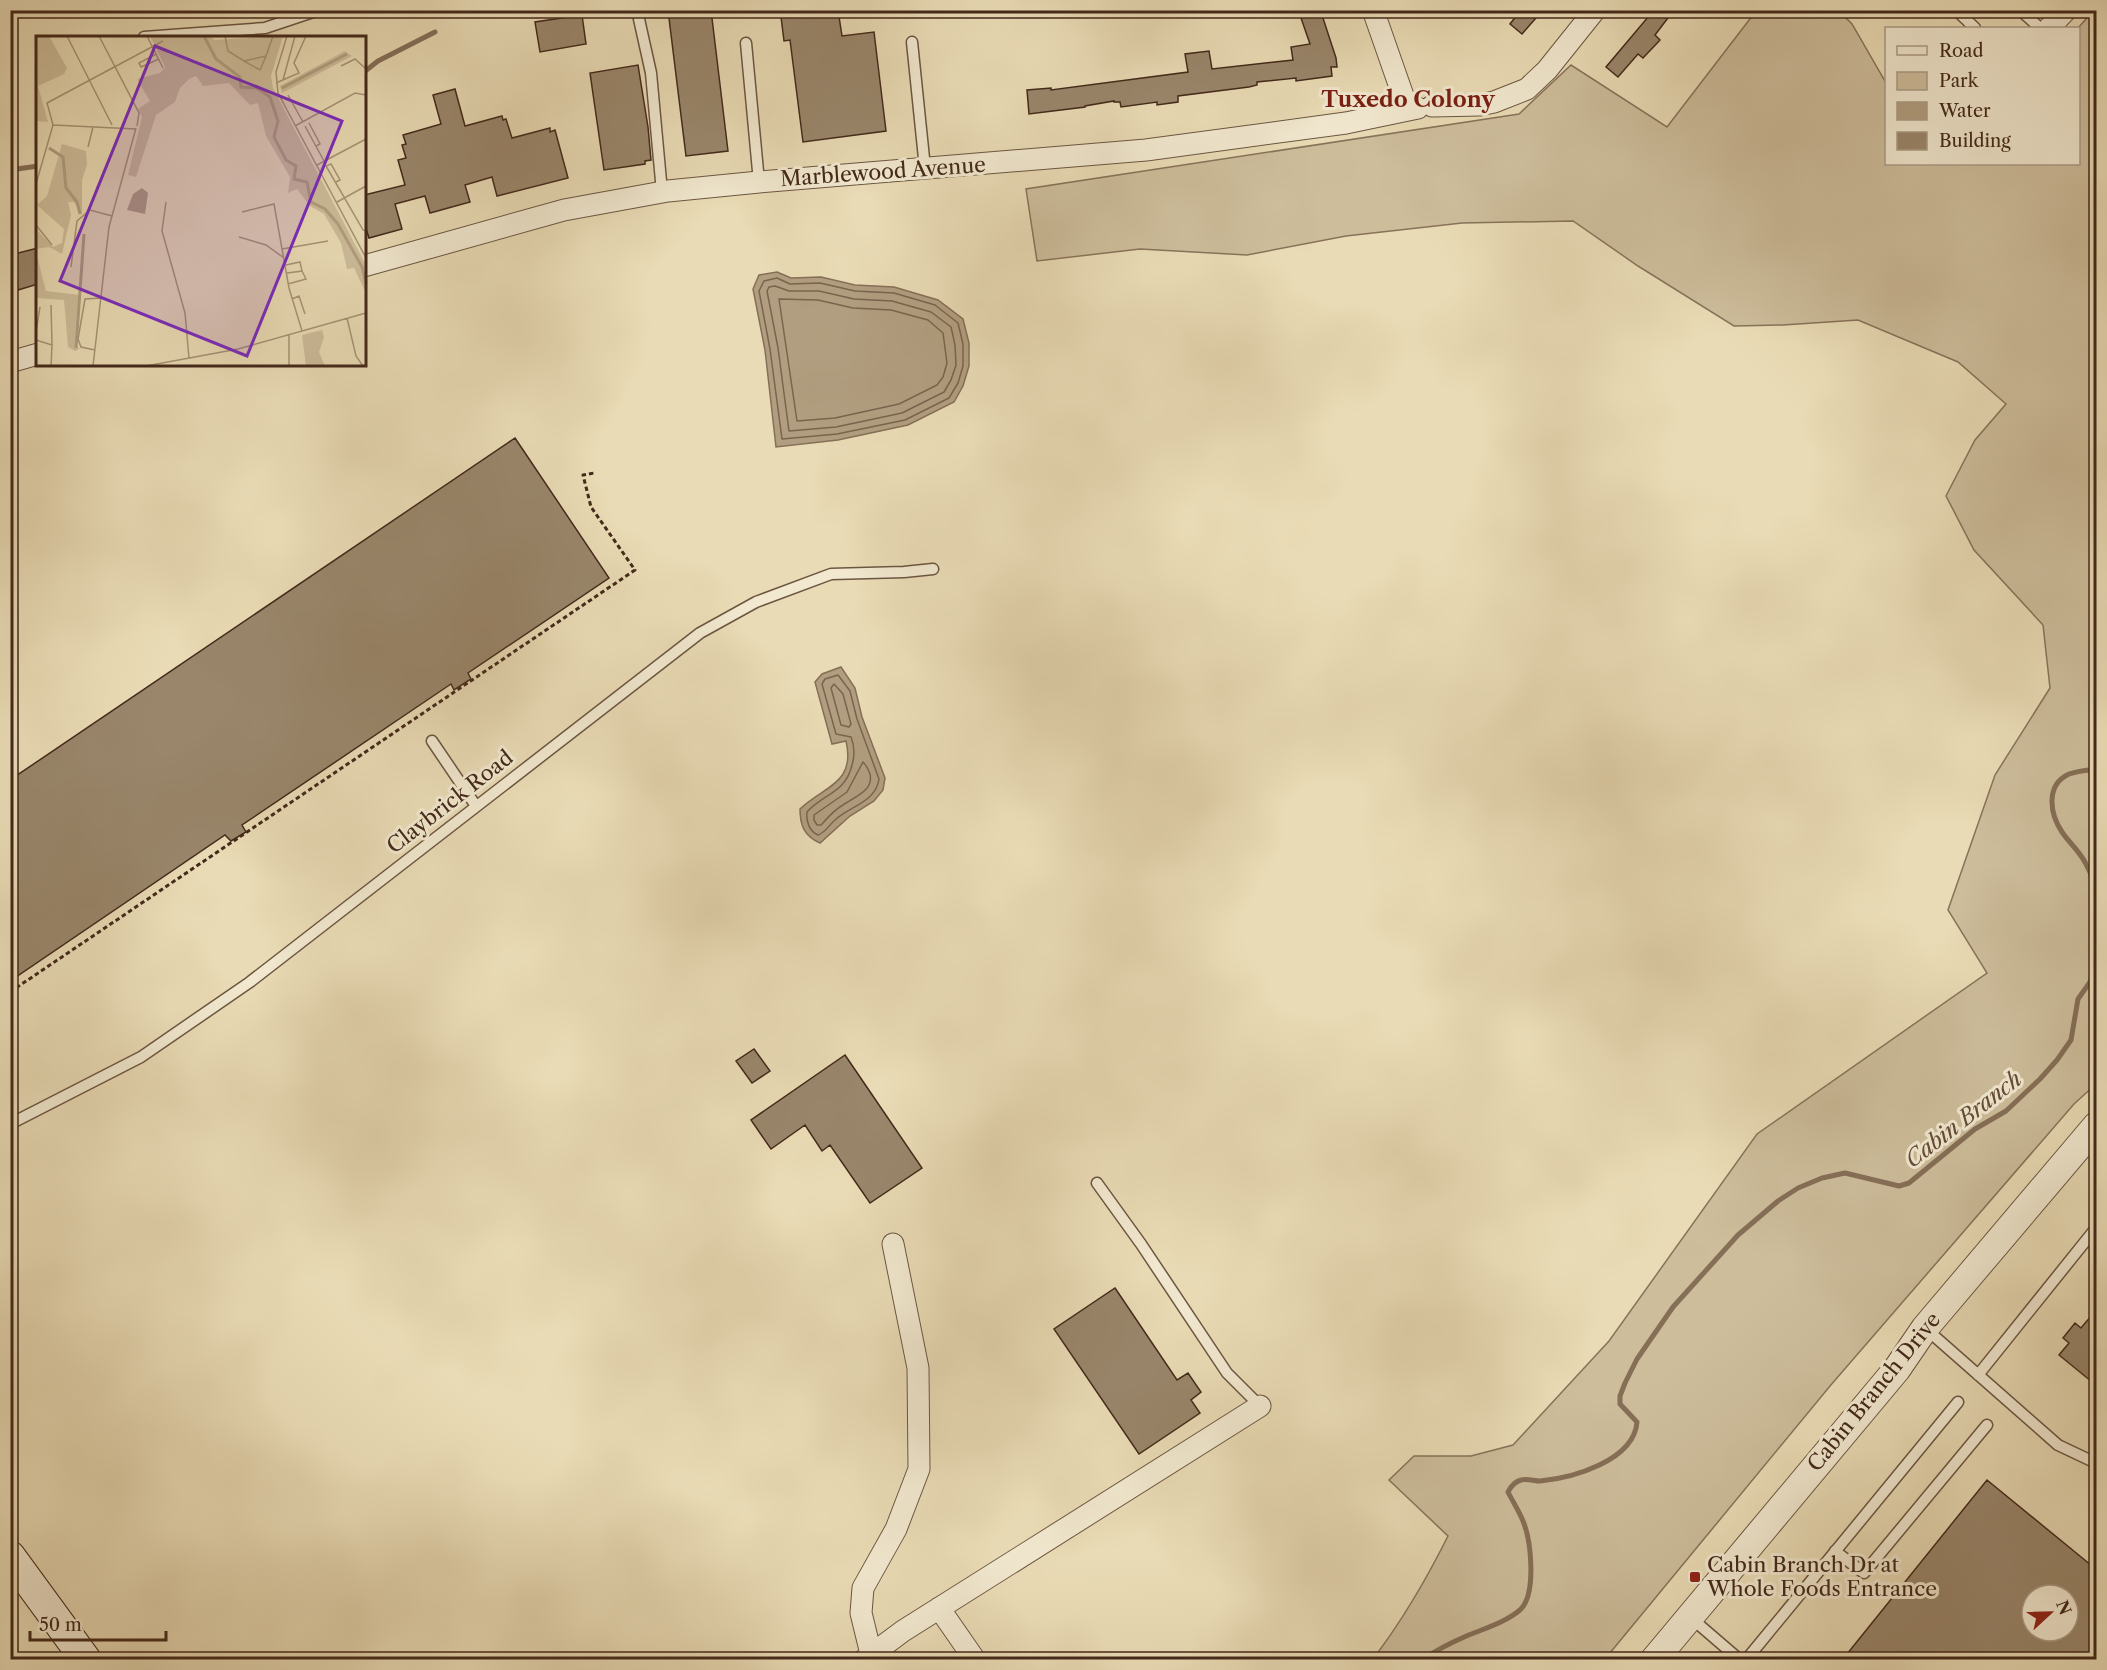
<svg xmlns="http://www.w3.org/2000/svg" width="2107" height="1670" viewBox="0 0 2107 1670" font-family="'Libre Caslon Text',serif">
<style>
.green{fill:#cdbd9b;stroke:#88735a;stroke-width:1.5}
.water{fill:#b19e80;stroke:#856f57;stroke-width:1.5}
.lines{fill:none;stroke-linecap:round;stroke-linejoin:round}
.shore{stroke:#7a644d;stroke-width:1.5}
.stream{stroke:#856f57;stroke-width:5}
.building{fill:#99866b;stroke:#43291a;stroke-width:1.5;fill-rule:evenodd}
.service-casing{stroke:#6c5641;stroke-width:13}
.minor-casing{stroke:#6c5641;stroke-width:23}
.tertiary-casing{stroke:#6c5641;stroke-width:29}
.secondary-casing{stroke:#43291a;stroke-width:32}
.path{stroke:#43291a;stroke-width:3;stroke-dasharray:4.5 3;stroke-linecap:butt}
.service{stroke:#f1e8cf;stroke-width:10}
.minor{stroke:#f1e8cf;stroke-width:21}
.tertiary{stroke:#f1e8cf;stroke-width:27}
.secondary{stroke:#f1e8cf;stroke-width:30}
.poi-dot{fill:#8f2418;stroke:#f1e8cf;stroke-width:2}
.labels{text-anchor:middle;stroke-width:6;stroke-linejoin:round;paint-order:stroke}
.street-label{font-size:21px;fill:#43291a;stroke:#f1e8cf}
.poi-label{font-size:21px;fill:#43291a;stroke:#f1e8cf;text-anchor:start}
.neighbourhood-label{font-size:22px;font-weight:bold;fill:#7a1f14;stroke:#f1e8cf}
.water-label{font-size:22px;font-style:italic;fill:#644c39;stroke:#f1e8cf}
.inset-river{fill:none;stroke:#b19e80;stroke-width:3}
.inset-road{fill:none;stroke:#a79477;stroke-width:1.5}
.view{fill:#7b2cbf;fill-opacity:0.15;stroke:#7b2cbf;stroke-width:3}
.inset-edge{fill:none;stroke:#43291a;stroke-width:3}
</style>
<rect width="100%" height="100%" fill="#e9dbb5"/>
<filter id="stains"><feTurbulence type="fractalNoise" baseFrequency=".00333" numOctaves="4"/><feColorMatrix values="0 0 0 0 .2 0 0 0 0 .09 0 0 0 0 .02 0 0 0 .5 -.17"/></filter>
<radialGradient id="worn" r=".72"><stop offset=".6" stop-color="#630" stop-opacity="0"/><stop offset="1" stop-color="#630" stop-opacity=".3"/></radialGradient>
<!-- green -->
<path class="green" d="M 1756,11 L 1839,11 L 1852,24 L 1886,83 L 1886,164 L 2078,164 L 2078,28 L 2093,11 L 2096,11 L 2096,1084 L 2074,1104 L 1830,1386 L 1605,1659 L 1373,1659 C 1402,1621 1426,1580 1448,1536 L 1389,1480 L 1414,1456 L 1471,1456 L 1513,1445 L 1609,1341 L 1757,1134 L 1987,973 L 1948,910 L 1995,775 L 2050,688 L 2043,625 L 1974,550 L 1946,496 L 1975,440 L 2006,404 L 1958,362 L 1858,320 L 1783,325 L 1734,326 L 1638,266 L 1573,221 L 1462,223 L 1346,236 L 1247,255 L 1140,249 L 1037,261 L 1026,189 L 1519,114 L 1571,65 L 1667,127 Z"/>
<!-- water -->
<path class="water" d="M 777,272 L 791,278 L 821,277 L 855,285 L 894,287 L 938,300 L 963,319 L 969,343 L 969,366 L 963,386 L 954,402 L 908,425 L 838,440 L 776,447 L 765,350 L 753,289 L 759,275 Z
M 841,667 L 855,688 L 862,717 L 885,778 L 883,790 L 874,801 L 850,816 L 820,843 C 804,836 800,825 800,809 C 824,786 856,784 846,741 L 832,744 L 815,682 L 822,674 Z"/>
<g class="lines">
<!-- shore -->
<path class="shore" d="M 777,278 L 790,284 L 820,283 L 855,291 L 894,293 L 935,305 L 958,323 L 963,344 L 963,366 L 958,383 L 949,398 L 905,420 L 837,434 L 782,439 L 770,349 L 759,291 L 764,281 Z
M 775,286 L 789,291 L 819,291 L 854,299 L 892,301 L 931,312 L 951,327 L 955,345 L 956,365 L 951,380 L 944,392 L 902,413 L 836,427 L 789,431 L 778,348 L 767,291 L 769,287 Z
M 779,299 L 818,300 L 853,308 L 891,310 L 928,320 L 943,333 L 947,363 L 943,377 L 937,385 L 899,404 L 835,418 L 797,421 Z
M 838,675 L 850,691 L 857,719 L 879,779 C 876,802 850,806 835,820 C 829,825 826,832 818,835 C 809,831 806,821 807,812 C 824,793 845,794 852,765 C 855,755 855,747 851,737 L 836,734 L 822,684 L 825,679 Z
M 834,684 L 843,694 L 851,724 L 849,727 L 841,725 L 831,688 Z
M 863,762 C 867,766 868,769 870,774 C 874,791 854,797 843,805 C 834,810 828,817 821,825 L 817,825 L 814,820 L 814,815 L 847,792 Z"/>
<!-- stream -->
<path class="stream" d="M 364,72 L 378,61 L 435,32
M 10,170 L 38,166
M 2096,769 C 2088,770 2077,771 2069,774 C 2045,785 2050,814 2062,832 C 2070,844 2080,851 2087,866 C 2092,875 2095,886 2096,897
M 1421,1660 C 1434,1652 1448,1644 1462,1638 C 1482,1629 1503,1624 1520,1610 C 1537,1594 1531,1540 1523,1521 C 1519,1511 1513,1502 1508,1492 C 1511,1486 1514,1482 1521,1480 C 1527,1478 1534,1481 1540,1481 C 1572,1478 1634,1461 1637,1422 L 1620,1404 L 1620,1396 L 1625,1383 L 1637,1359 L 1673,1307 L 1738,1235 L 1778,1201 L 1798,1188 L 1822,1178 L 1845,1173 L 1899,1186 L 1909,1183 L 1975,1129 L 2006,1111 L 2040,1079 L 2057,1060 L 2071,1040 L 2078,999 L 2090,982 L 2096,963"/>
</g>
<!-- building -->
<path class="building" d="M 668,10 L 711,10 L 728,151 L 686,156 Z
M 829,10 L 838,10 L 842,36 L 874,32 L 886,131 L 803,142 L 790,40 L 784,41 L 781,17 Z
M 1521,10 L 1543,10 L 1522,34 L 1510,24 Z
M 1654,10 L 1674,10 L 1655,35 L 1660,40 L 1643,58 L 1638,54 L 1618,77 L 1606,67 Z
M 1321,12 L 1336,58 L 1337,67 L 1331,67 L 1332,76 L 1296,81 L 1296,78 L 1257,82 L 1257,85 L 1249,87 L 1178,96 L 1178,102 L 1157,105 L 1157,102 L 1121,107 L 1120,102 L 1114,102 L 1114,101 L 1085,106 L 1085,107 L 1029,114 L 1027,90 L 1051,88 L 1051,90 L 1188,72 L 1185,54 L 1209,51 L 1212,69 L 1293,60 L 1291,47 L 1310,44 L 1301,18 Z
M 582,15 L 586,44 L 540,52 L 535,22 Z
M 638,65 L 648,127 L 651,160 L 645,161 L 645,164 L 604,170 L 590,73 Z
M 455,89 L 465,126 L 502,116 L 503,120 L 506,119 L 512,138 L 550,128 L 550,132 L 555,130 L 568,178 L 497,196 L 492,177 L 465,185 L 470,202 L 430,213 L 425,196 L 395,204 L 402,229 L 369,238 L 364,222 L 364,195 L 405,185 L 398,160 L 406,158 L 402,145 L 406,144 L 403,135 L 441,124 L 433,95 Z
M 38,248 L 38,284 L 18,290 L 10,264 L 10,255 Z
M 515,438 L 609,578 L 468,673 L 471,679 L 454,690 L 451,684 L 242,825 L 246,832 L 231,841 L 225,835 L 10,981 L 10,780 Z
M 754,1049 L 770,1071 L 752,1083 L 736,1061 Z
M 845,1055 L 922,1168 L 870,1203 L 830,1145 L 822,1151 L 805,1125 L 771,1149 L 751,1120 Z
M 1115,1288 L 1177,1380 L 1188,1373 L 1201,1392 L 1191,1400 L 1200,1413 L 1139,1454 L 1054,1329 Z
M 2097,1309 L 2097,1386 L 2059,1355 L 2069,1343 L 2063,1338 L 2075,1323 L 2081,1328 Z
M 1987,1480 L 2097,1570 L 2097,1659 L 1843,1659 ZM 2032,1595 L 2068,1595 L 2068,1631 L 2032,1631 Z"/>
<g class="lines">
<!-- service casing -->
<g class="service-casing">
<path id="service" d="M 637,10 L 651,73 L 662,192
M 1956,10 L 1975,28
M 2020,10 L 2040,28
M 144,37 L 265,28 L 319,10
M 912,42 L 925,168
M 746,43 L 759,182
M 432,741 L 476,806
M 10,1124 L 141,1057 L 250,982 L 700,633 L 756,602 L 831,574 L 904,572 L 933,569
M 1097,1183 L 1141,1244 L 1227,1373 L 1260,1406
M 1925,1328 L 2058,1445 L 2096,1463
M 1978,1375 L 2096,1228
M 1835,1551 L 1864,1573 L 1987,1425
M 1690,1617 L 1740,1660
M 1746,1660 L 1958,1402"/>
</g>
<!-- minor casing -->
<g class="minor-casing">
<path id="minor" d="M 1373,10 L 1408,110
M 2049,28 L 2066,10
M 1432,106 L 1480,105 L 1494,102 L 1527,89 L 1547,70 L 1595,10
M 364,266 L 564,210 L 668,191 L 759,182 L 1146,150 L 1346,123 L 1418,108
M 10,362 L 38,354
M 939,1608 L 975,1660
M 871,1654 L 861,1613 L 863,1588 L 896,1529 L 919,1469 L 918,1368 L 893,1244
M 864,1660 L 903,1631 L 1260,1406"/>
</g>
<!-- tertiary casing -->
<g class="tertiary-casing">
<path id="tertiary" d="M 1654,1660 L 1897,1369 L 1925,1328 L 2096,1126"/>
</g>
<!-- secondary casing -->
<g class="secondary-casing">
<path id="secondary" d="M 10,1556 L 86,1660"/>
</g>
<!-- path -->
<path class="path" d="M 10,992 L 635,570 L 591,507 L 583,475 L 594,473"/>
<!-- service -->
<use href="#service" class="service"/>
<!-- minor -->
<use href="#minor" class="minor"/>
<!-- tertiary -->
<use href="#tertiary" class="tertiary"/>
<!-- secondary -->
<use href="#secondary" class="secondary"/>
</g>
<!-- markers -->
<rect class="poi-dot" x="1689" y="1571" width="12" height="12" rx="3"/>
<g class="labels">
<!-- street labels -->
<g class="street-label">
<text transform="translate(883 172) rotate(-4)" y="7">Marblewood Avenue</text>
<text transform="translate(450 802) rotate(-38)" y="7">Claybrick Road</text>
<text transform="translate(1874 1392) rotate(-51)" y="7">Cabin Branch Drive</text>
</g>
<!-- poi labels -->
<g class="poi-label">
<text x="1707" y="1572">Cabin Branch Dr at<tspan x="1707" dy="24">Whole Foods Entrance</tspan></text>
</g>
<!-- neighbourhood labels -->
<g class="neighbourhood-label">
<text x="1408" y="107">Tuxedo Colony</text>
</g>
<!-- water labels -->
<g class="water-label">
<text transform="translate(1963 1119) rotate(-38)" y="8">Cabin Branch</text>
</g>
</g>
<!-- overview -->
<g transform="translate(36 36)">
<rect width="330" height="330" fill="#e9dbb5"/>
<path d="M 0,0 L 13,0 L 31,32 L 28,38 L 2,50 L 12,86 L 0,85 ZM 114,0 L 175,0 L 178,4 L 247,0 L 235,40 L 237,52 L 330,229 L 330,257 L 318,232 L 311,233 L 305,207 L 288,178 L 274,170 L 261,153 L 252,157 L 254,141 L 230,100 L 222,67 L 214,69 L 193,47 L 167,50 L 160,40 L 153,43 L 144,52 L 139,66 L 120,79 L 100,141 L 92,139 L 106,81 L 102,73 L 114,65 L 101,43 L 124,37 L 129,31 ZM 309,15 L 316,20 L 246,57 L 244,50 ZM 26,108 L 50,115 L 51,129 L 46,144 L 46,179 L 38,166 L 32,166 L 35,179 L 26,218 L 13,211 L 0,213 L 0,193 L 17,211 L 26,207 L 28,193 L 1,169 L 11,160 ZM 0,216 L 10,255 L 44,259 L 40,308 L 43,313 L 39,315 L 32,311 L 28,264 L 0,262 ZM 286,294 L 288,301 L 283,316 L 289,330 L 270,330 L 266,299 Z" fill="#cdbd9b"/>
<path d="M 106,152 L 112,157 L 109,178 L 91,174 L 97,158 Z" fill="#b19e80"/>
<path class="inset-river" d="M 168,0 L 180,23 L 204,41 L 205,51 L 221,52 L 234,61 L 242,85 L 238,101 L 250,124 L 260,130 L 258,143 L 271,146 L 275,166 L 289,173 L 302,188 L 326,231 L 330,247M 246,52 L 311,18M 13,112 L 27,121 L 30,152 L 41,166 L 44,178M 40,312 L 48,198"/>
<path class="inset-road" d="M 31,0 L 76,89M 63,0 L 103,77 L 101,90M 111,0 L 127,32M 189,0 L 192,15 L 208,25 L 230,20 L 237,0M 251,0 L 240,36 L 242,57 L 330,222M 120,18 L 103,27 L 105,31 L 123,23M 208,25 L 224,34 L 230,20M 305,30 L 319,23 L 330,33M 247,44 L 259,0M 240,47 L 263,37 L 258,27 L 270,0M 252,59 L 267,86M 273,87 L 284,108 L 280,110M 17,89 L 100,93M 259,90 L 319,57 L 330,59M 269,90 L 288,125M 52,111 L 57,91M 281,129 L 330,103M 300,146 L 304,144 L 295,128 L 290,130 L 327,194 L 330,195M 0,148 L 17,89 L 11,67 L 127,5M 130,166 L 126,195 L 149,277 L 153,322M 301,166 L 330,150M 206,176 L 238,168 L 253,252 L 266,295M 0,189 L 16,209M 203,201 L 230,209 L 248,222M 246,213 L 292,205M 250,229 L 264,226 L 266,235 L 251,237M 35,231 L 41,185 L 54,174 L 76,180M 252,248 L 270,243 L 266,235M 256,263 L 263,260 L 269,278M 15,269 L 16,309M 311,282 L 320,320 L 327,330M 0,296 L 4,271M 253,299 L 253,330M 0,304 L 16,309 L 15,330M 59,314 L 45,311 L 42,303 L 49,263 L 65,262M 57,330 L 73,191 L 100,92M 110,330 L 202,313 L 330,277"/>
<path class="view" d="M 119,10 L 306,85 L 211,320 L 24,245 Z"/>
<rect width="330" height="330" class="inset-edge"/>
</g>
<!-- margin -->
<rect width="2107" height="1670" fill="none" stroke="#e9dbb5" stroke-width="36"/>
<rect x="12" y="12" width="2083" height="1646" fill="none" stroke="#43291a" stroke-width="3"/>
<rect x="18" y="18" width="2071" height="1634" fill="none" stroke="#43291a" stroke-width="1.5"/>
<!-- legend -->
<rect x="1885" y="27" width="195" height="138" fill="#f1e8cf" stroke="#ab9c87" stroke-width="1.5"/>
<rect x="1897" y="46" width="30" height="9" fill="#f1e8cf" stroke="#ab9c87" stroke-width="1.5"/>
<text x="1939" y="57" font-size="18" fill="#43291a">Road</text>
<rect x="1897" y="72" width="30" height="18" fill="#cdbd9b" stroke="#ab9c87" stroke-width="1.5"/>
<text x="1939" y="87" font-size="18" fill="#43291a">Park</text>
<rect x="1897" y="102" width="30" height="18" fill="#b19e80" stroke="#ab9c87" stroke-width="1.5"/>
<text x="1939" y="117" font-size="18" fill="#43291a">Water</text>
<rect x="1897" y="132" width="30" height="18" fill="#99866b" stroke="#ab9c87" stroke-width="1.5"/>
<text x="1939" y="147" font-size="18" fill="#43291a">Building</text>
<!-- north arrow -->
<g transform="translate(2050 1613) rotate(68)"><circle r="28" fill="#f1e8cf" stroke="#ab9c87" stroke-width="1.5"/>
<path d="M0-4.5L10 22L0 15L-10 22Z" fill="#8f2418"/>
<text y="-9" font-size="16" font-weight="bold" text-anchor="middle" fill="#43291a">N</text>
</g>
<!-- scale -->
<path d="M30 1631v9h136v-9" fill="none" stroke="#43291a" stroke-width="3"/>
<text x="39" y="1631" font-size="18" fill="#43291a" stroke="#f1e8cf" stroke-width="4.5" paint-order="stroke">50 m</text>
<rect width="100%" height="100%" filter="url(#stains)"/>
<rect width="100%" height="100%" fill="url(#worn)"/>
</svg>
